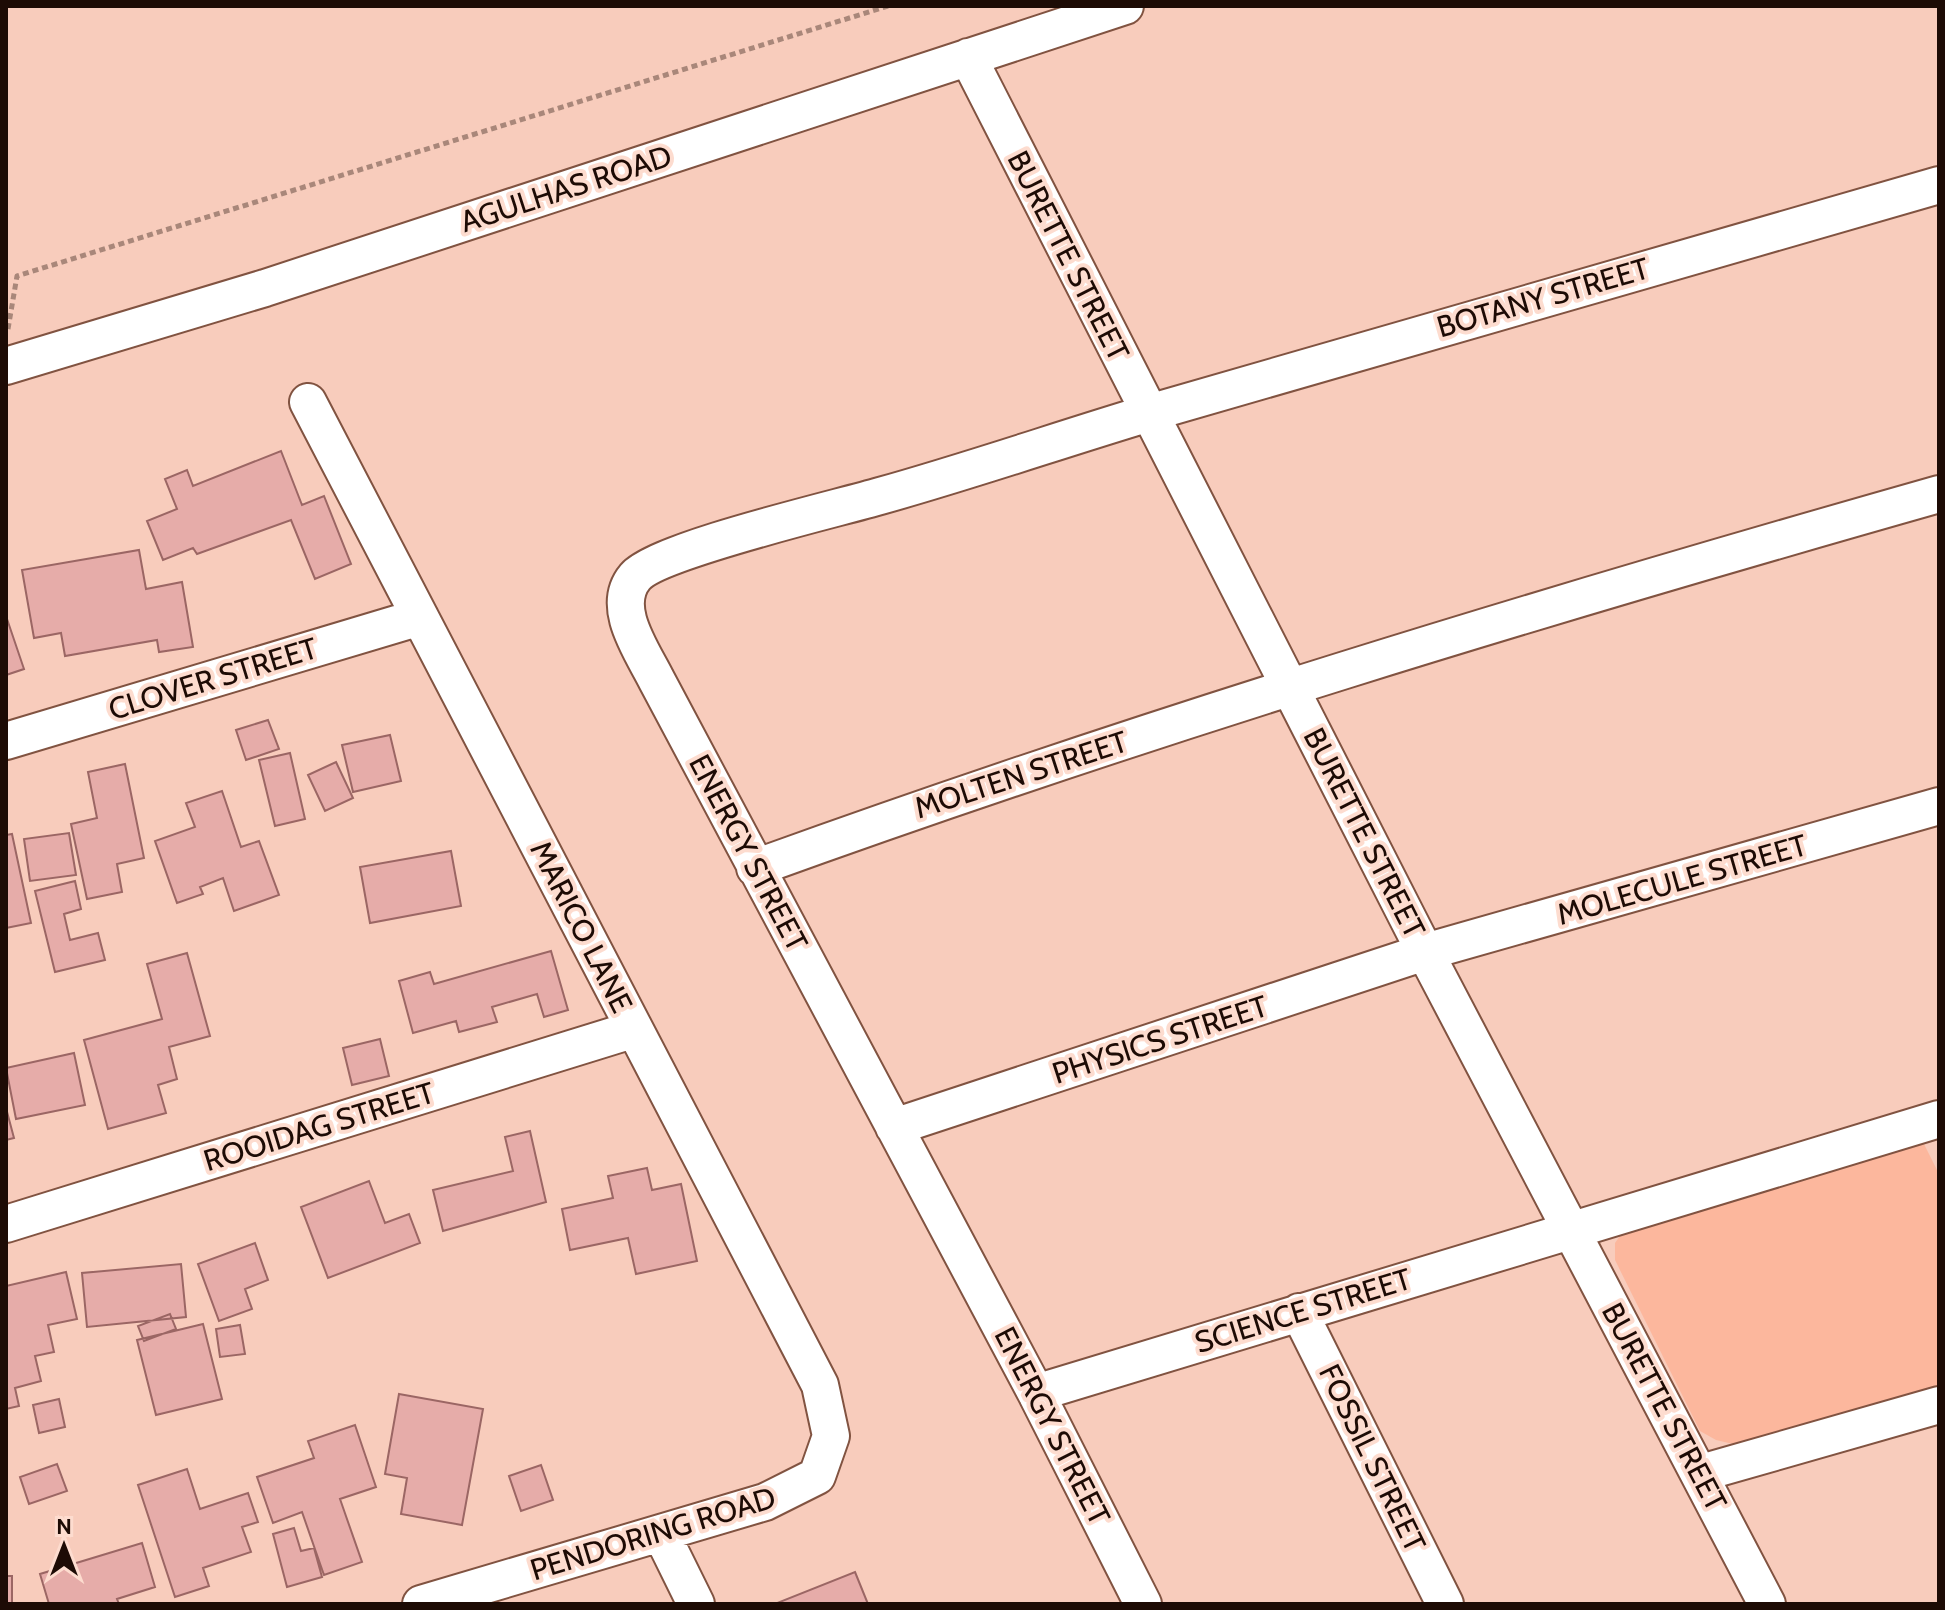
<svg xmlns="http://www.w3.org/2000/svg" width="1945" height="1610" viewBox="0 0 1945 1610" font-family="Cabin,sans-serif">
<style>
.green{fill:#fcb79d}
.building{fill:#e6aca9;stroke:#9b6664;stroke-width:2}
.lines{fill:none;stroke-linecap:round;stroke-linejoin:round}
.minor-casing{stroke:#815341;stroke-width:40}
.path{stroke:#a9877a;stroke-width:5;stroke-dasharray:6 4;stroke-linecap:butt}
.minor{stroke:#fff;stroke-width:36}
.labels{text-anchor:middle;stroke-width:8;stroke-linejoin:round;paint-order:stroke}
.street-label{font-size:30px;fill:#1d0b05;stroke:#fddccf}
</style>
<rect width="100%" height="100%" fill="#f8ccbc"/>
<!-- green -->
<path class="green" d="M 1922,1140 L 1939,1174 L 1939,1386 L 1733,1444 L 1716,1440 L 1700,1431 L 1615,1260 L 1615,1243 L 1622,1233 Z"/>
<!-- building -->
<path class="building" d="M 281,451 L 302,505 L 324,496 L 351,564 L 315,579 L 291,520 L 197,554 L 193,548 L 163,560 L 147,521 L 177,509 L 165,479 L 187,470 L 193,486 Z
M 139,550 L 146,589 L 182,582 L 193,647 L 159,652 L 157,640 L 65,656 L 61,633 L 34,638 L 22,570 Z
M 6,616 L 24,669 L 6,675 Z
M 268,720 L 279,749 L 246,760 L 236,730 Z
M 390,735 L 401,781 L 353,792 L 342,745 Z
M 290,753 L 305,819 L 275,826 L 259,760 Z
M 336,762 L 353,798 L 325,811 L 308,775 Z
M 125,764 L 144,858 L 117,864 L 122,892 L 87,899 L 71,824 L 97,818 L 88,772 Z
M 222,791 L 241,847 L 259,841 L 279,895 L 234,911 L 223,878 L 200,887 L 203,894 L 177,903 L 155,841 L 195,827 L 186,803 Z
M 69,833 L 76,875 L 30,881 L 24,839 Z
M 12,834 L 31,923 L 6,928 L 6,835 Z
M 451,851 L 461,906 L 370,923 L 360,867 Z
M 75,881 L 81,909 L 64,914 L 70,940 L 98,933 L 105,960 L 55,972 L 35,891 Z
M 551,951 L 568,1010 L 544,1017 L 537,994 L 492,1007 L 497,1022 L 459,1032 L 456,1021 L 413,1033 L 399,981 L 430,972 L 434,984 Z
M 187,953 L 210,1036 L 169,1047 L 177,1079 L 158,1085 L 166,1113 L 108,1129 L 84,1040 L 162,1019 L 147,964 Z
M 380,1039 L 389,1076 L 352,1085 L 343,1048 Z
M 74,1053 L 85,1105 L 16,1119 L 6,1068 Z
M 6,1108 L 14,1138 L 6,1140 Z
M 530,1131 L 546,1202 L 443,1231 L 433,1190 L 513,1171 L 505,1137 Z
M 647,1168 L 652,1190 L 681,1184 L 697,1261 L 636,1274 L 628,1238 L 570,1250 L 562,1209 L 613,1198 L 608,1176 Z
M 369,1181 L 385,1223 L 409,1214 L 420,1243 L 328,1278 L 301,1207 Z
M 255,1243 L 268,1280 L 245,1289 L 252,1309 L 219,1321 L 198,1264 Z
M 181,1264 L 186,1317 L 87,1327 L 82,1273 Z
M 66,1272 L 77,1319 L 48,1325 L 54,1352 L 35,1356 L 41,1381 L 15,1388 L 19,1406 L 6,1409 L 6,1286 Z
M 170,1314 L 176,1329 L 144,1341 L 138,1326 Z
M 203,1324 L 222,1399 L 156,1415 L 137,1340 Z
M 240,1325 L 245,1354 L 220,1357 L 216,1329 Z
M 399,1394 L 483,1409 L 462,1525 L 401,1514 L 407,1478 L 385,1474 Z
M 59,1399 L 65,1427 L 39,1433 L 33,1405 Z
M 355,1425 L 376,1487 L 340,1499 L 362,1562 L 324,1575 L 302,1512 L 273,1523 L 257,1477 L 314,1458 L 308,1441 Z
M 57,1464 L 67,1491 L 29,1504 L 20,1477 Z
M 541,1465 L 553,1500 L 521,1511 L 509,1476 Z
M 187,1469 L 200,1509 L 248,1493 L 258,1522 L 242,1527 L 251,1552 L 203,1568 L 209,1586 L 175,1597 L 138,1485 Z
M 294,1528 L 301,1551 L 314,1548 L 322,1577 L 287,1587 L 273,1534 Z
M 142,1543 L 155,1587 L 117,1599 L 119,1604 L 49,1604 L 40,1574 Z
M 855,1572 L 868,1604 L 778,1604 L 777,1603 Z
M 6,1576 L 12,1576 L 12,1604 L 6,1604 Z"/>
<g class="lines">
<!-- minor casing -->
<g class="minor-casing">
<path id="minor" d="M 968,57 L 1425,952 L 1767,1604
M 6,366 L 265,288 L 1125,6
M 308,402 L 820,1385 L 831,1436 L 817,1476 L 765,1502 L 421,1604
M 6,741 L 420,617
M 755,868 C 1144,727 1541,607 1939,494
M 894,1127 L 1425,952 L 1939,806
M 6,1224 L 632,1030
M 1299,1312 L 1445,1604
M 1036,1393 L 1939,1119
M 1701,1473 L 1939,1405
M 661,1533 L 696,1604
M 1143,1604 L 1036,1393 L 656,679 C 642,651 610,607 635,577 C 658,550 836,509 880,496 C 970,471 1059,440 1149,413 C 1412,336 1675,259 1939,185"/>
</g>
<!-- path -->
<path class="path" d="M 8,329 L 17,276 L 888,6"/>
<!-- minor -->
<use href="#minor" class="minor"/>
</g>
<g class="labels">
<!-- street labels -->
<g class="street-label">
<text transform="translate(566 189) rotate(-18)" y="10">AGULHAS ROAD</text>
<text transform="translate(1068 256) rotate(63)" y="10">BURETTE STREET</text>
<text transform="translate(1543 298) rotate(-16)" y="10">BOTANY STREET</text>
<text transform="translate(213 679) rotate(-17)" y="10">CLOVER STREET</text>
<text transform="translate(1021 775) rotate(-18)" y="10">MOLTEN STREET</text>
<text transform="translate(1364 833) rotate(63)" y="10">BURETTE STREET</text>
<text transform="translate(748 853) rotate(62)" y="10">ENERGY STREET</text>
<text transform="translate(1682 880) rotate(-16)" y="10">MOLECULE STREET</text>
<text transform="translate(581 927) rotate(63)" y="10">MARICO LANE</text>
<text transform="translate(1160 1040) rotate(-18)" y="10">PHYSICS STREET</text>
<text transform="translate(319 1127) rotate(-17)" y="10">ROOIDAG STREET</text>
<text transform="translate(1303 1311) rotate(-17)" y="10">SCIENCE STREET</text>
<text transform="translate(1664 1407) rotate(62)" y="10">BURETTE STREET</text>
<text transform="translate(1052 1426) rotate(63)" y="10">ENERGY STREET</text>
<text transform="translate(1372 1458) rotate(64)" y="10">FOSSIL STREET</text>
<text transform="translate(653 1534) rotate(-17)" y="10">PENDORING ROAD</text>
</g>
</g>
<!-- border -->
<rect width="1945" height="1610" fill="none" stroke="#1d0b05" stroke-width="16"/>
<!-- north arrow -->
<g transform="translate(64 1546)" stroke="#fddccf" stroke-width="6" paint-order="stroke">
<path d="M0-6L14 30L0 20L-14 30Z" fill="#1d0b05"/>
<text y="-12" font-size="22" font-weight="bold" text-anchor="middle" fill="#1d0b05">N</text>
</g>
</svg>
